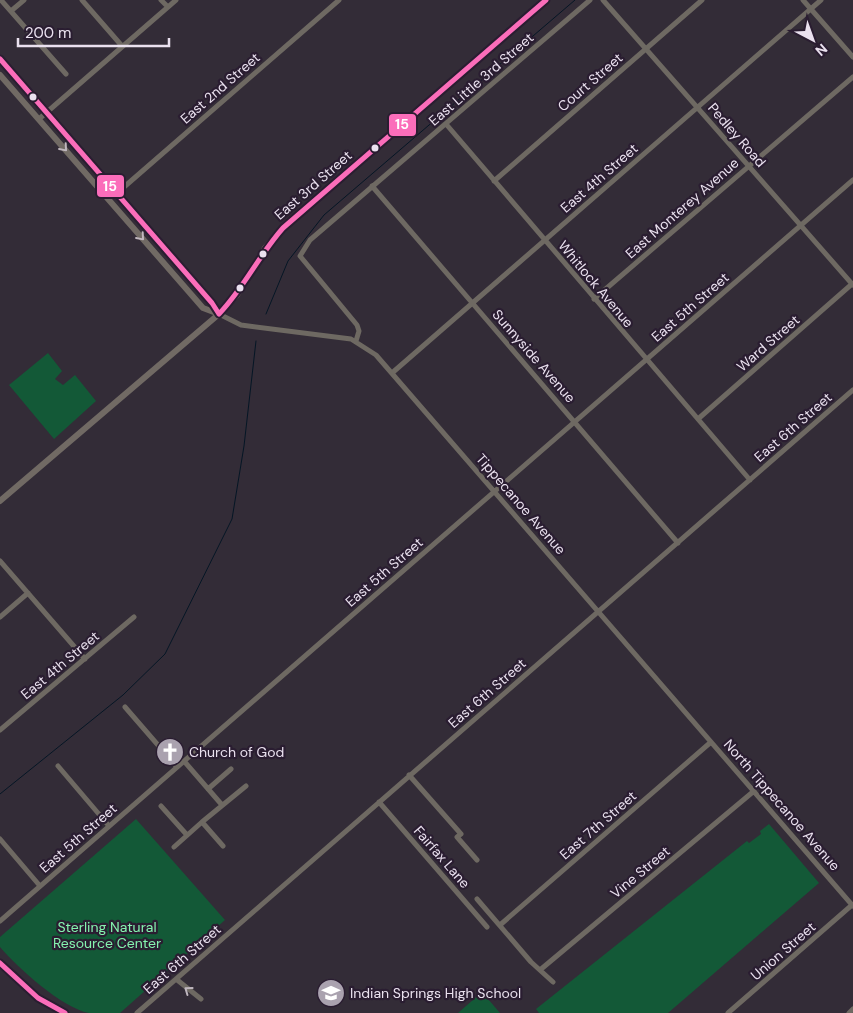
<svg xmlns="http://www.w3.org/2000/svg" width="853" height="1013" viewBox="0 0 853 1013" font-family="'DM Sans',sans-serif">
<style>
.green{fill:#135937}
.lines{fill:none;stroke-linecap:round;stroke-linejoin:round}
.stream{stroke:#051625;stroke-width:1}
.minor{stroke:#6e6962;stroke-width:5}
.major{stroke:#716a64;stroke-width:6}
.bus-1-casing{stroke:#2a1d31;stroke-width:9}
.bus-1{stroke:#fb6dba;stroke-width:5}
.oneway{stroke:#c0b7be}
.oneway2{stroke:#bfb7be}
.bus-dot{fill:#eae1ef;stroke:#2a1d31;stroke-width:2}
.labels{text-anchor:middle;stroke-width:4.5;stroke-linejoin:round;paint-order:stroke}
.street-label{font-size:14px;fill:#eae1ef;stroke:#2a1d31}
.poi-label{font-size:14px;fill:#eae1ef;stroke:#2a1d31;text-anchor:start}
.park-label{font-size:14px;fill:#85f3af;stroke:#2a1d31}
.line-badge{stroke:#2a1d31;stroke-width:2}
.badge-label{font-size:14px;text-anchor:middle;font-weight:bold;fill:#fff}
</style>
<rect width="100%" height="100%" fill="#332c37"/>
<!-- green -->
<path class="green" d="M 48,353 L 62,371 L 55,379 L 63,385 L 75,375 L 96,401 L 54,439 L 9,385 Z
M 136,819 L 225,920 L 120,1013 C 111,1013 99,1013 89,1013 C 62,1008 18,968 0,947 L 0,937 Z
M 769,824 L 819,883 L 668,1013 L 539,1013 L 536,1009 L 747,841 L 749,843 L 761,834 L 760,831 Z
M 482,992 L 500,1013 L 458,1013 Z"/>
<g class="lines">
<!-- stream -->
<path class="stream" d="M 266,314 L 288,261 L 324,215 L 575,0
M 0,794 L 123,695 L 165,654 L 232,519 L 244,446 L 256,341"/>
<!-- minor -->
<path class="minor" d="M 1,0 L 66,74
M 82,0 L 122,46
M 161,0 L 168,7
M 603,0 L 853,285
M 803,0 L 853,57
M 11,11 L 24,0
M 39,119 L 176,0
M 446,124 L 750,480
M 494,181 L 702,0
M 372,186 L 678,543
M 116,194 L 339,0
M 594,299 L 853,77
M 219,314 L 241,325 L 351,339 L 376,355 L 853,906
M 356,341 L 359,331 L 357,325 L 300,256 L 310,240 L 590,0
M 392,373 L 821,0
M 698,419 L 852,284
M 0,561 L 85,659
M 0,617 L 28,593
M 125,707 L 177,767
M 0,730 L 134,617
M 184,761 L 222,805
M 58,766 L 109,826
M 409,775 L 461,834 L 457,837 L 477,860
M 208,789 L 231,769
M 379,802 L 487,927
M 161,806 L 187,835
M 202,822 L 246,786
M 0,839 L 40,886
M 174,847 L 202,822 L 223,846
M 477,899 L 531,962 L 553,982
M 0,921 L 853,180
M 500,925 L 711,742
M 540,970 L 754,791
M 176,979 L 201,999
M 137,1013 L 853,390
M 728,1013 L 852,905
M 849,1013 L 853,1009"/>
<!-- major -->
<path class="major" d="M 0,59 L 212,303 L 219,314
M 0,75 L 203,308 L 219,314
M 0,501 L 219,314 L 237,295 L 265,248 L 283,228 L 546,0
M 0,963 L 38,998 L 65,1013"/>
<!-- bus-1 casing -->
<g class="bus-1-casing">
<path id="bus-1" d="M 0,59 L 212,303 L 219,314
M 219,314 C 244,288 259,255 283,228 L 546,0
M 0,963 L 38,998 L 65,1013"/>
</g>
<!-- bus-1 -->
<use href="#bus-1" class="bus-1"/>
</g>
<!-- one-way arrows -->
<defs><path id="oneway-chevron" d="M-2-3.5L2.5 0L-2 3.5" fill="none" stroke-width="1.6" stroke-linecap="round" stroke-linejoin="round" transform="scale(1.25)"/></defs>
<g class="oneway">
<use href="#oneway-chevron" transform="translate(64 148) rotate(49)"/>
<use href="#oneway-chevron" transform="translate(141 237) rotate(49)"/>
</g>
<use class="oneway2" href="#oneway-chevron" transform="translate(188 990) rotate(-144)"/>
<!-- icons -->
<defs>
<g id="church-disc" transform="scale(1.4375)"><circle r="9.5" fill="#aaa2af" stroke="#2a1d31"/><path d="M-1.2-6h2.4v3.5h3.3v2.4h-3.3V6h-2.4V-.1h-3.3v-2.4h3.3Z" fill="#fff"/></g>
<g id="school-disc" transform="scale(1.4375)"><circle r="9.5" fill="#aaa2af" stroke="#2a1d31"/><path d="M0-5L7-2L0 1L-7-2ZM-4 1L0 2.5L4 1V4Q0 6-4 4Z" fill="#fff"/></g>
</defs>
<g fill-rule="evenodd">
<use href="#church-disc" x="170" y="752"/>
<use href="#school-disc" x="331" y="993"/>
</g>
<!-- markers -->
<g class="bus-dot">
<circle cx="33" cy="97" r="4.5"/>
<circle cx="375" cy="148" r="4.5"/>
<circle cx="263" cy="254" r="4.5"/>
<circle cx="240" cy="288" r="4.5"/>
</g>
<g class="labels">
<!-- street labels -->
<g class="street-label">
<text transform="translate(481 79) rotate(-41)" y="5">East Little 3rd Street</text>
<text transform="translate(590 82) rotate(-41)" y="5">Court Street</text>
<text transform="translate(220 88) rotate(-41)" y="5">East 2nd Street</text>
<text transform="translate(737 135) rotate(49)" y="5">Pedley Road</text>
<text transform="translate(599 178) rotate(-41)" y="5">East 4th Street</text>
<text transform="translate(313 185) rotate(-41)" y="5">East 3rd Street</text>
<text transform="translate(682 208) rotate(-41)" y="5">East Monterey Avenue</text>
<text transform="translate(596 284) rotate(50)" y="5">Whitlock Avenue</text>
<text transform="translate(690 307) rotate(-41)" y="5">East 5th Street</text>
<text transform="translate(768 343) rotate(-41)" y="5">Ward Street</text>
<text transform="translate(534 356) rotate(49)" y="5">Sunnyside Avenue</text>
<text transform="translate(793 427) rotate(-41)" y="5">East 6th Street</text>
<text transform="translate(521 504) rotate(49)" y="5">Tippecanoe Avenue</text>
<text transform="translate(384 572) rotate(-41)" y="5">East 5th Street</text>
<text transform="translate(60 665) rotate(-40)" y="5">East 4th Street</text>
<text transform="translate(487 693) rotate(-41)" y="5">East 6th Street</text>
<text transform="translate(782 805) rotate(49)" y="5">North Tippecanoe Avenue</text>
<text transform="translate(598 825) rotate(-41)" y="5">East 7th Street</text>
<text transform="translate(78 838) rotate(-41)" y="5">East 5th Street</text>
<text transform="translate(442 857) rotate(49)" y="5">Fairfax Lane</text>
<text transform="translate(640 872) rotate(-40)" y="5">Vine Street</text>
<text transform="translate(783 951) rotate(-41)" y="5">Union Street</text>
<text transform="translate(182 959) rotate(-41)" y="5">East 6th Street</text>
</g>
<!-- poi labels -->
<g class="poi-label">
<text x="189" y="757">Church of God</text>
<text x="350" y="998">Indian Springs High School</text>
</g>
<!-- park labels -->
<g class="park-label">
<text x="107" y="932">Sterling Natural<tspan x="107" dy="16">Resource Center</tspan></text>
</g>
</g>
<g class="line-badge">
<rect x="388" y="113" width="29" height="24" rx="5" fill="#fb6dba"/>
<rect x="96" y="174" width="29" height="24" rx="5" fill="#fb6dba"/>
</g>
<g class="badge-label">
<text x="402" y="129">15</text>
<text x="110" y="191">15</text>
</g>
<!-- north arrow -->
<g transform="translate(813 40) rotate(139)" stroke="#2a1d31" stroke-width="4" paint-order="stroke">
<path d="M0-4L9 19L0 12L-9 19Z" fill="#eae1ef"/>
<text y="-8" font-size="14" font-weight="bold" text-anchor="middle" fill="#eae1ef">N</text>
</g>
<!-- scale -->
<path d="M18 38v8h151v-8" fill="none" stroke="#eae1ef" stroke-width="2.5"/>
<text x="25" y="38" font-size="15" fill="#eae1ef" stroke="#2a1d31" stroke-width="4" paint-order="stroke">200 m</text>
</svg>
